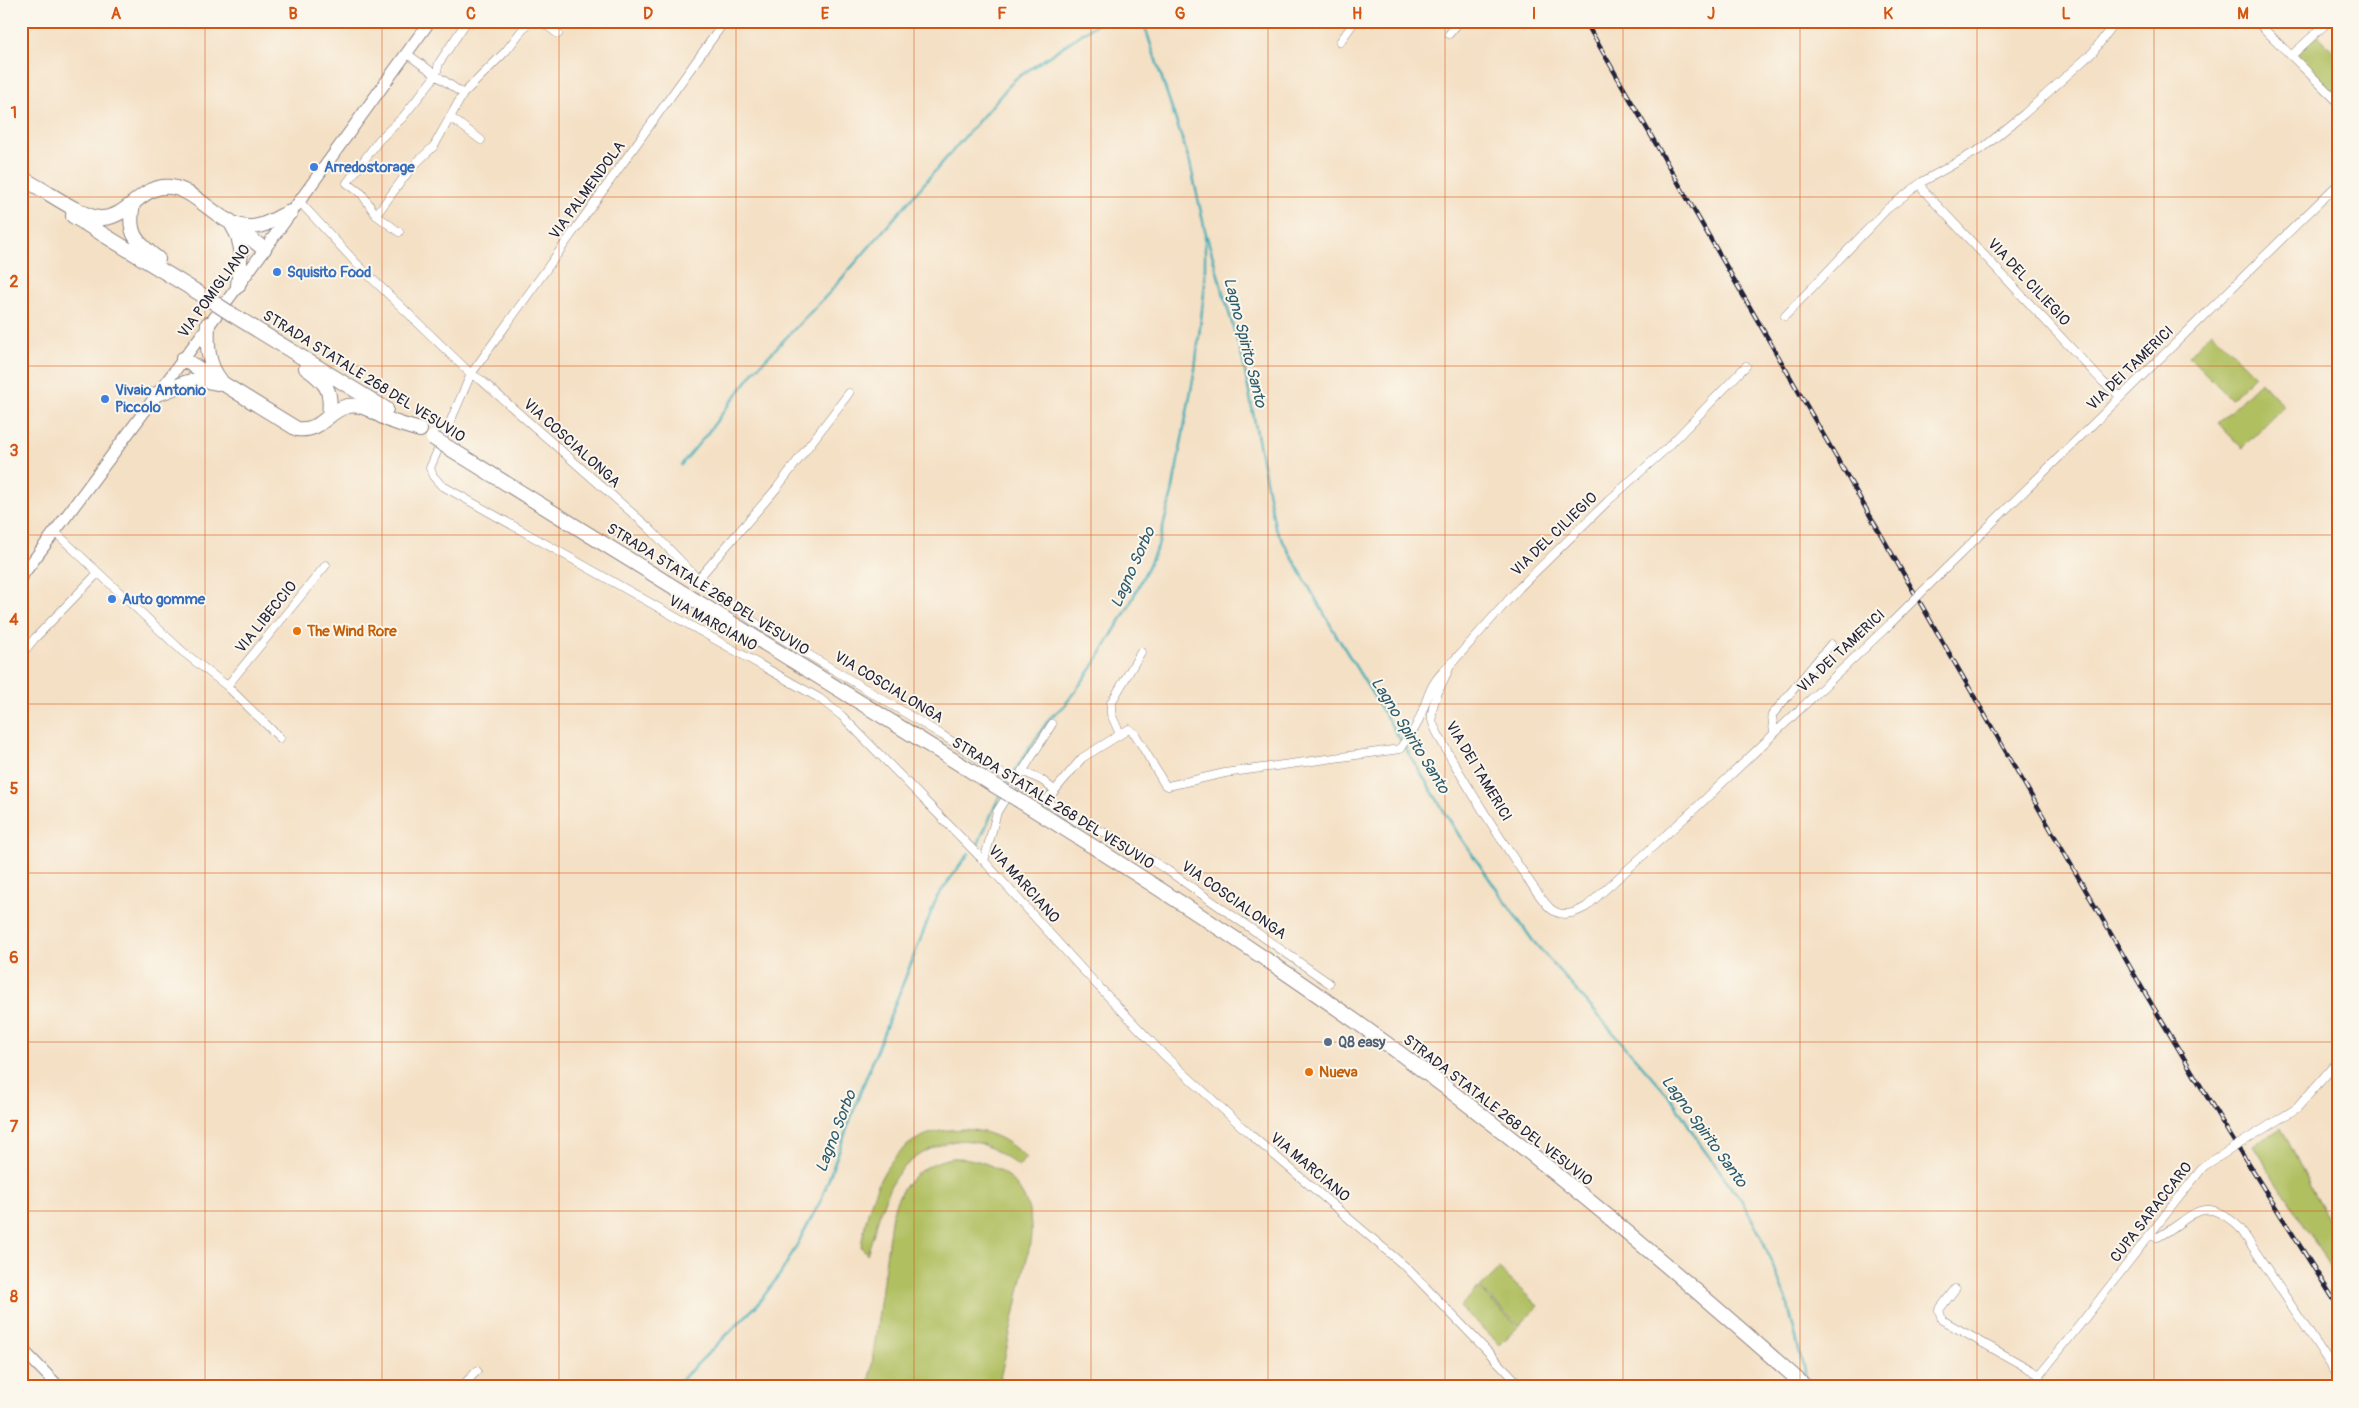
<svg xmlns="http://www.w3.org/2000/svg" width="2359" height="1408" viewBox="0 0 2359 1408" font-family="Pangolin,sans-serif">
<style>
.green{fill:#b0bf61;stroke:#69704e}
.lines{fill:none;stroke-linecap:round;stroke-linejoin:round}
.stream{stroke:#3cadb8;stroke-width:2.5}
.street-casing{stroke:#8b8180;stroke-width:9}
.secondary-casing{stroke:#8b8180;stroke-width:13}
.highway-casing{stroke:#8b8180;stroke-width:16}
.street{stroke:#fff;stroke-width:8}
.secondary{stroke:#fff;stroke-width:11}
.highway{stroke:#fff;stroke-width:14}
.rail-casing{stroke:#22223b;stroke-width:4.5}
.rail{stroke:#fbf7ec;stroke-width:2.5;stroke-dasharray:8;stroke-linecap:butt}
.street-bridge-casing{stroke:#8b8180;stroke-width:9;stroke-linecap:butt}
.highway-bridge-casing{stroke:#8b8180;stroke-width:16;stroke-linecap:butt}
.street-bridge{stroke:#fff;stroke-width:8}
.highway-bridge{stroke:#fff;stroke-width:14}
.grid{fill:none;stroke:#d45411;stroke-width:1;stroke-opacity:0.55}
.shop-dot{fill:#3f7fe0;stroke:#fbf7ec;stroke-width:2}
.food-dot{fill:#e8710a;stroke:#fbf7ec;stroke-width:2}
.service-dot{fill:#5c6f8a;stroke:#fbf7ec;stroke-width:2}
.labels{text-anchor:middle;stroke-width:4;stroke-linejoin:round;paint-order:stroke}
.shop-label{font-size:15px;font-weight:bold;fill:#366cbe;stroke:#fbf7ec;text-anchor:start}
.street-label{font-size:15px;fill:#22223b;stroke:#fbf7ec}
.food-label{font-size:15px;font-weight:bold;fill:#c56008;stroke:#fbf7ec;text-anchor:start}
.service-label{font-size:15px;font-weight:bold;fill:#4e5e75;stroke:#fbf7ec;text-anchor:start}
.water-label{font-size:16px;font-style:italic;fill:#2c5a6d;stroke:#fbf7ec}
.neatline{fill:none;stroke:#d45411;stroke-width:2}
.grid-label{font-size:16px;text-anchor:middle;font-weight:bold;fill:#d45411}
</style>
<rect width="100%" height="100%" fill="#fbf7ec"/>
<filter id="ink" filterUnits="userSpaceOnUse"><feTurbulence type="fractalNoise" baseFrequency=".02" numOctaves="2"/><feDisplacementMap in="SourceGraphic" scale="10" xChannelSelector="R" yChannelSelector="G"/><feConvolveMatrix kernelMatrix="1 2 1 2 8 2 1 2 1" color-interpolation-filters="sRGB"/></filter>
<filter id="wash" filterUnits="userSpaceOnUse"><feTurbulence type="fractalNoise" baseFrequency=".0096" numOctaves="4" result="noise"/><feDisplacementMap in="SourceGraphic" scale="20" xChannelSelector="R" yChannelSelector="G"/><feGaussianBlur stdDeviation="1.12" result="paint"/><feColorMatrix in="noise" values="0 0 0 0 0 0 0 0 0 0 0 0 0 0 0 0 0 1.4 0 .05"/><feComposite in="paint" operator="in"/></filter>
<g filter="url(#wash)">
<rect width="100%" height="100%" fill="#f4e0c5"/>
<!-- green -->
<path class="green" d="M 2318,35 L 2336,54 L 2335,55 L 2338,59 L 2338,86 L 2333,91 L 2296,55 Z
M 2212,332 L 2255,375 L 2231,399 L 2188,356 Z
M 2261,381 L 2284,406 L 2242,448 L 2218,423 Z
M 2281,1127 L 2318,1202 L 2338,1234 L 2338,1278 L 2253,1146 Z
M 962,1129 C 991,1131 1004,1138 1026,1157 L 1019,1166 C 1005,1157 991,1146 975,1142 C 948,1134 906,1158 893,1181 C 883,1199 874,1234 867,1254 L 861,1246 C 869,1200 883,1146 935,1132 C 943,1130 953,1130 962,1129 Z
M 951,1158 C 992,1156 1030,1183 1031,1226 C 1032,1245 1025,1264 1021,1282 C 1014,1317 1006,1352 998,1387 L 869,1387 L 891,1220 C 897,1187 918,1165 951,1158 Z
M 1499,1269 L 1538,1306 L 1519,1326 L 1480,1288 Z
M 1478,1288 L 1518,1327 L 1500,1345 L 1460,1307 Z"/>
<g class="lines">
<!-- stream -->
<path class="stream" d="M 1143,21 L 1190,163 L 1205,230 L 1243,361 L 1275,527 L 1335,633 L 1460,837 L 1533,941 L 1674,1102 L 1702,1147 L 1742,1201 L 1760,1234 L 1787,1301 L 1806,1379
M 681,465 L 706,435 L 756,369 L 830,292 L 1015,79 L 1101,21
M 1005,786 L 1049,719 L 1065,705 L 1092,668 L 1129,606 L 1158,546 L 1172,493 L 1195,369 L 1205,285 L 1205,234
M 978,844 L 1000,795
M 674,1387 L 757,1305 L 781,1273 L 798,1243 L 821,1200 L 860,1093 L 937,897 L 969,853"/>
</g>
</g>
<g filter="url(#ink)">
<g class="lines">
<!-- street casing -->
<g class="street-casing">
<path id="street" d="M 541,21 L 558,34
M 725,21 L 471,374 L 430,468 L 433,476 L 441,485 L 819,698 L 842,716 L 984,861 L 1081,968 L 1164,1055 L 1252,1136 L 1407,1268 L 1522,1387
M 2256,21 L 2338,102
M 1449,34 L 1460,21
M 1340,42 L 1355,21
M 406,53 L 436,75 L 439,63 L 467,21
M 2291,56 L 2329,21
M 450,117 L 481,140
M 1922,182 L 1923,190 L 2103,382 L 2121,397
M 299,201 L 357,264 L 471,374 L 481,380 L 648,527 L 698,579 L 756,623 L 942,735 L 999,772
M 376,215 L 411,168 L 434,146 L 463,94 L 506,51 L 529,21
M 399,232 L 376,215 L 362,194 L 347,183 L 379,140 L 403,117 L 436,75 L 463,94
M 1785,316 L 1887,209 L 1922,182 L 1984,147 L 2024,114 L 2093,52 L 2116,21
M 55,532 L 182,651 L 227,686 L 280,738
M 1946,568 L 2338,184
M 698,579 L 776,489 L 849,393
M 21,655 L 35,638 L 98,573
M 1450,666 C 1444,681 1430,703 1432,720 C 1435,738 1535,896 1551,909 C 1562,918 1575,913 1586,907 L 1699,805 L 1890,624
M 227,686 L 326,565
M 1774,733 L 1772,715 L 1831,644
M 1120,734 L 1111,714 L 1111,703 L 1141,652
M 1022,771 L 1043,781 L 1054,790
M 1031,792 L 1076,821 L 1110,835 L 1167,870 L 1329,983
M 1045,802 L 1082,758 L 1129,729 L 1135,734 L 1165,785 L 1168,786 L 1225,773 L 1400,749 C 1404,741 1412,734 1416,726 C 1429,700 1426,685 1451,664 L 1520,587 L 1608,501 L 1668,447 L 1746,366
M 984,861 L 997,812 L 1052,724
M 2281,1118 L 2297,1108 L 2338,1061
M 2148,1236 L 2158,1237 C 2193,1219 2201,1191 2240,1228 L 2338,1376
M 1955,1289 L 1939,1310 L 1942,1320 L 2040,1375
M 461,1387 L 477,1371
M 2030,1387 C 2090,1314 2145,1239 2204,1166"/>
</g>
<!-- secondary casing -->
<g class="secondary-casing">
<path id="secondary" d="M 21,577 L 238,286 L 430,21
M 21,1348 L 59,1387"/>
</g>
<!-- highway casing -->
<g class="highway-casing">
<path id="highway" d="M 21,178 C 42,187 80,217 100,218 C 129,219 141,183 171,187 C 200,191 221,229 252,227 C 268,226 278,216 291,212
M 133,204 C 127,233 135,241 158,259
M 73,216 L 207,298
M 230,221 L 238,236 L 241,249 L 238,286
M 235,226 L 264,249
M 233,315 L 386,409
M 208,324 C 207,345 207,364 221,381
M 183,359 L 297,429 C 323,432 327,410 348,406 C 363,403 374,413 387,419 C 398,424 409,427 420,430
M 306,368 C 327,383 332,390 329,416
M 156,394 C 183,388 183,375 217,383
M 449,448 L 992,784
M 1020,801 C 1135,872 1248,945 1358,1023 C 1515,1135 1662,1259 1806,1387"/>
</g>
<!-- street -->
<use href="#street" class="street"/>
<!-- secondary -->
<use href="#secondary" class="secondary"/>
<!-- highway -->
<use href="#highway" class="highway"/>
<!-- rail casing -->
<g class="rail-casing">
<path id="rail" d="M 1585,21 L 2145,993 L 2230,1135 L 2338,1306"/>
</g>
<!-- rail -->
<use href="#rail" class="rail"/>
<!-- street-bridge casing -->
<g class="street-bridge-casing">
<path id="street-bridge" d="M 1890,624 L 1946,568
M 999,772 L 1031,792
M 2204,1166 L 2281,1118"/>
</g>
<!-- highway-bridge casing -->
<g class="highway-bridge-casing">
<path id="highway-bridge" d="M 207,298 L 233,315
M 433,438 L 449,448
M 992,784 L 1020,801"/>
</g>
<!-- street-bridge -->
<use href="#street-bridge" class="street-bridge"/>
<!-- highway-bridge -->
<use href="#highway-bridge" class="highway-bridge"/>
</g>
</g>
<!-- grid -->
<path class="grid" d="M 205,21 L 205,1387M 382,21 L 382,1387M 559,21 L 559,1387M 736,21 L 736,1387M 914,21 L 914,1387M 1091,21 L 1091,1387M 1268,21 L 1268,1387M 1445,21 L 1445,1387M 1623,21 L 1623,1387M 1800,21 L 1800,1387M 1977,21 L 1977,1387M 2154,21 L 2154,1387M 21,197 L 2338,197M 21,366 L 2338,366M 21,535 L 2338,535M 21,704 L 2338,704M 21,873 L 2338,873M 21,1042 L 2338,1042M 21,1211 L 2338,1211"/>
<!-- markers -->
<g class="shop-dot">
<circle cx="314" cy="167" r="5"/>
<circle cx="277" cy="272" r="5"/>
<circle cx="105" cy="399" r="5"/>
<circle cx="112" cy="599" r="5"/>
</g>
<g class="food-dot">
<circle cx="297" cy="631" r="5"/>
<circle cx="1309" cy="1072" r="5"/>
</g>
<circle class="service-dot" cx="1328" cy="1042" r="5"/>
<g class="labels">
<!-- shop labels -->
<g class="shop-label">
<text x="324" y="172">Arredostorage</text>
<text x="287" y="277">Squisito Food</text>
<text x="115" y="395">Vivaio Antonio<tspan x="115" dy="17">Piccolo</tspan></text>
<text x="122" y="604">Auto gomme</text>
</g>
<!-- street labels -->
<g class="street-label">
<text transform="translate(587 190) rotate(-54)" y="5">VIA PALMENDOLA</text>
<text transform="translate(2029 282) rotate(47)" y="5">VIA DEL CILIEGIO</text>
<text transform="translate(214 291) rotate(-54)" y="5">VIA POMIGLIANO</text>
<text transform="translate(2130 368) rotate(-44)" y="5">VIA DEI TAMERICI</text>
<text transform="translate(364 376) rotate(32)" y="5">STRADA STATALE 268 DEL VESUVIO</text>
<text transform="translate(572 443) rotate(42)" y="5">VIA COSCIALONGA</text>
<text transform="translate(1554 534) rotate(-44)" y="5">VIA DEL CILIEGIO</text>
<text transform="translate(708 589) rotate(32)" y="5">STRADA STATALE 268 DEL VESUVIO</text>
<text transform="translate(266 617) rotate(-51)" y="5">VIA LIBECCIO</text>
<text transform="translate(713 623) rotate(29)" y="5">VIA MARCIANO</text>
<text transform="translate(1841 651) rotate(-43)" y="5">VIA DEI TAMERICI</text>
<text transform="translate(889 687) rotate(31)" y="5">VIA COSCIALONGA</text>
<text transform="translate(1479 771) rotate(59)" y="5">VIA DEI TAMERICI</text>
<text transform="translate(1053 803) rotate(32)" y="5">STRADA STATALE 268 DEL VESUVIO</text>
<text transform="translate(1024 884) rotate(48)" y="5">VIA MARCIANO</text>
<text transform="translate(1234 900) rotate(35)" y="5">VIA COSCIALONGA</text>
<text transform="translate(1498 1110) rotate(38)" y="5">STRADA STATALE 268 DEL VESUVIO</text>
<text transform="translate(1310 1167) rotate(40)" y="5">VIA MARCIANO</text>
<text transform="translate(2151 1212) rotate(-52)" y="5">CUPA SARACCARO</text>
</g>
<!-- food labels -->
<g class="food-label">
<text x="307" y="636">The Wind Rore</text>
<text x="1319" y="1077">Nueva</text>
</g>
<!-- service labels -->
<g class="service-label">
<text x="1338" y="1047">Q8 easy</text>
</g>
<!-- water labels -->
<g class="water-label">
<text transform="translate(1246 342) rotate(76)" y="6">Lagno Spirito Santo</text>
<text transform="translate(1132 567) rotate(-66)" y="6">Lagno Sorbo</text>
<text transform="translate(1411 735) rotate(58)" y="6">Lagno Spirito Santo</text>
<text transform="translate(835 1131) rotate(-69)" y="6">Lagno Sorbo</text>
<text transform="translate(1705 1131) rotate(54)" y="6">Lagno Spirito Santo</text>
</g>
</g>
<!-- margin -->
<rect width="2359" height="1408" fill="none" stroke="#fbf7ec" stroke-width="55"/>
<rect x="28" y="28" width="2304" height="1352" class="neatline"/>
<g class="grid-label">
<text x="116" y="19">A</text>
<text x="293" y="19">B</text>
<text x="471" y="19">C</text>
<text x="648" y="19">D</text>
<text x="825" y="19">E</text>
<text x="1002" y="19">F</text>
<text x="1180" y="19">G</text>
<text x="1357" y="19">H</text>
<text x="1534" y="19">I</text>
<text x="1711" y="19">J</text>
<text x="1888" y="19">K</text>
<text x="2066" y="19">L</text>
<text x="2243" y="19">M</text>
<text x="14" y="118">1</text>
<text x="14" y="287">2</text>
<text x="14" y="456">3</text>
<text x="14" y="625">4</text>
<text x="14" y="794">5</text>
<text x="14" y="963">6</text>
<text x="14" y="1132">7</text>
<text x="14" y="1302">8</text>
</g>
</svg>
